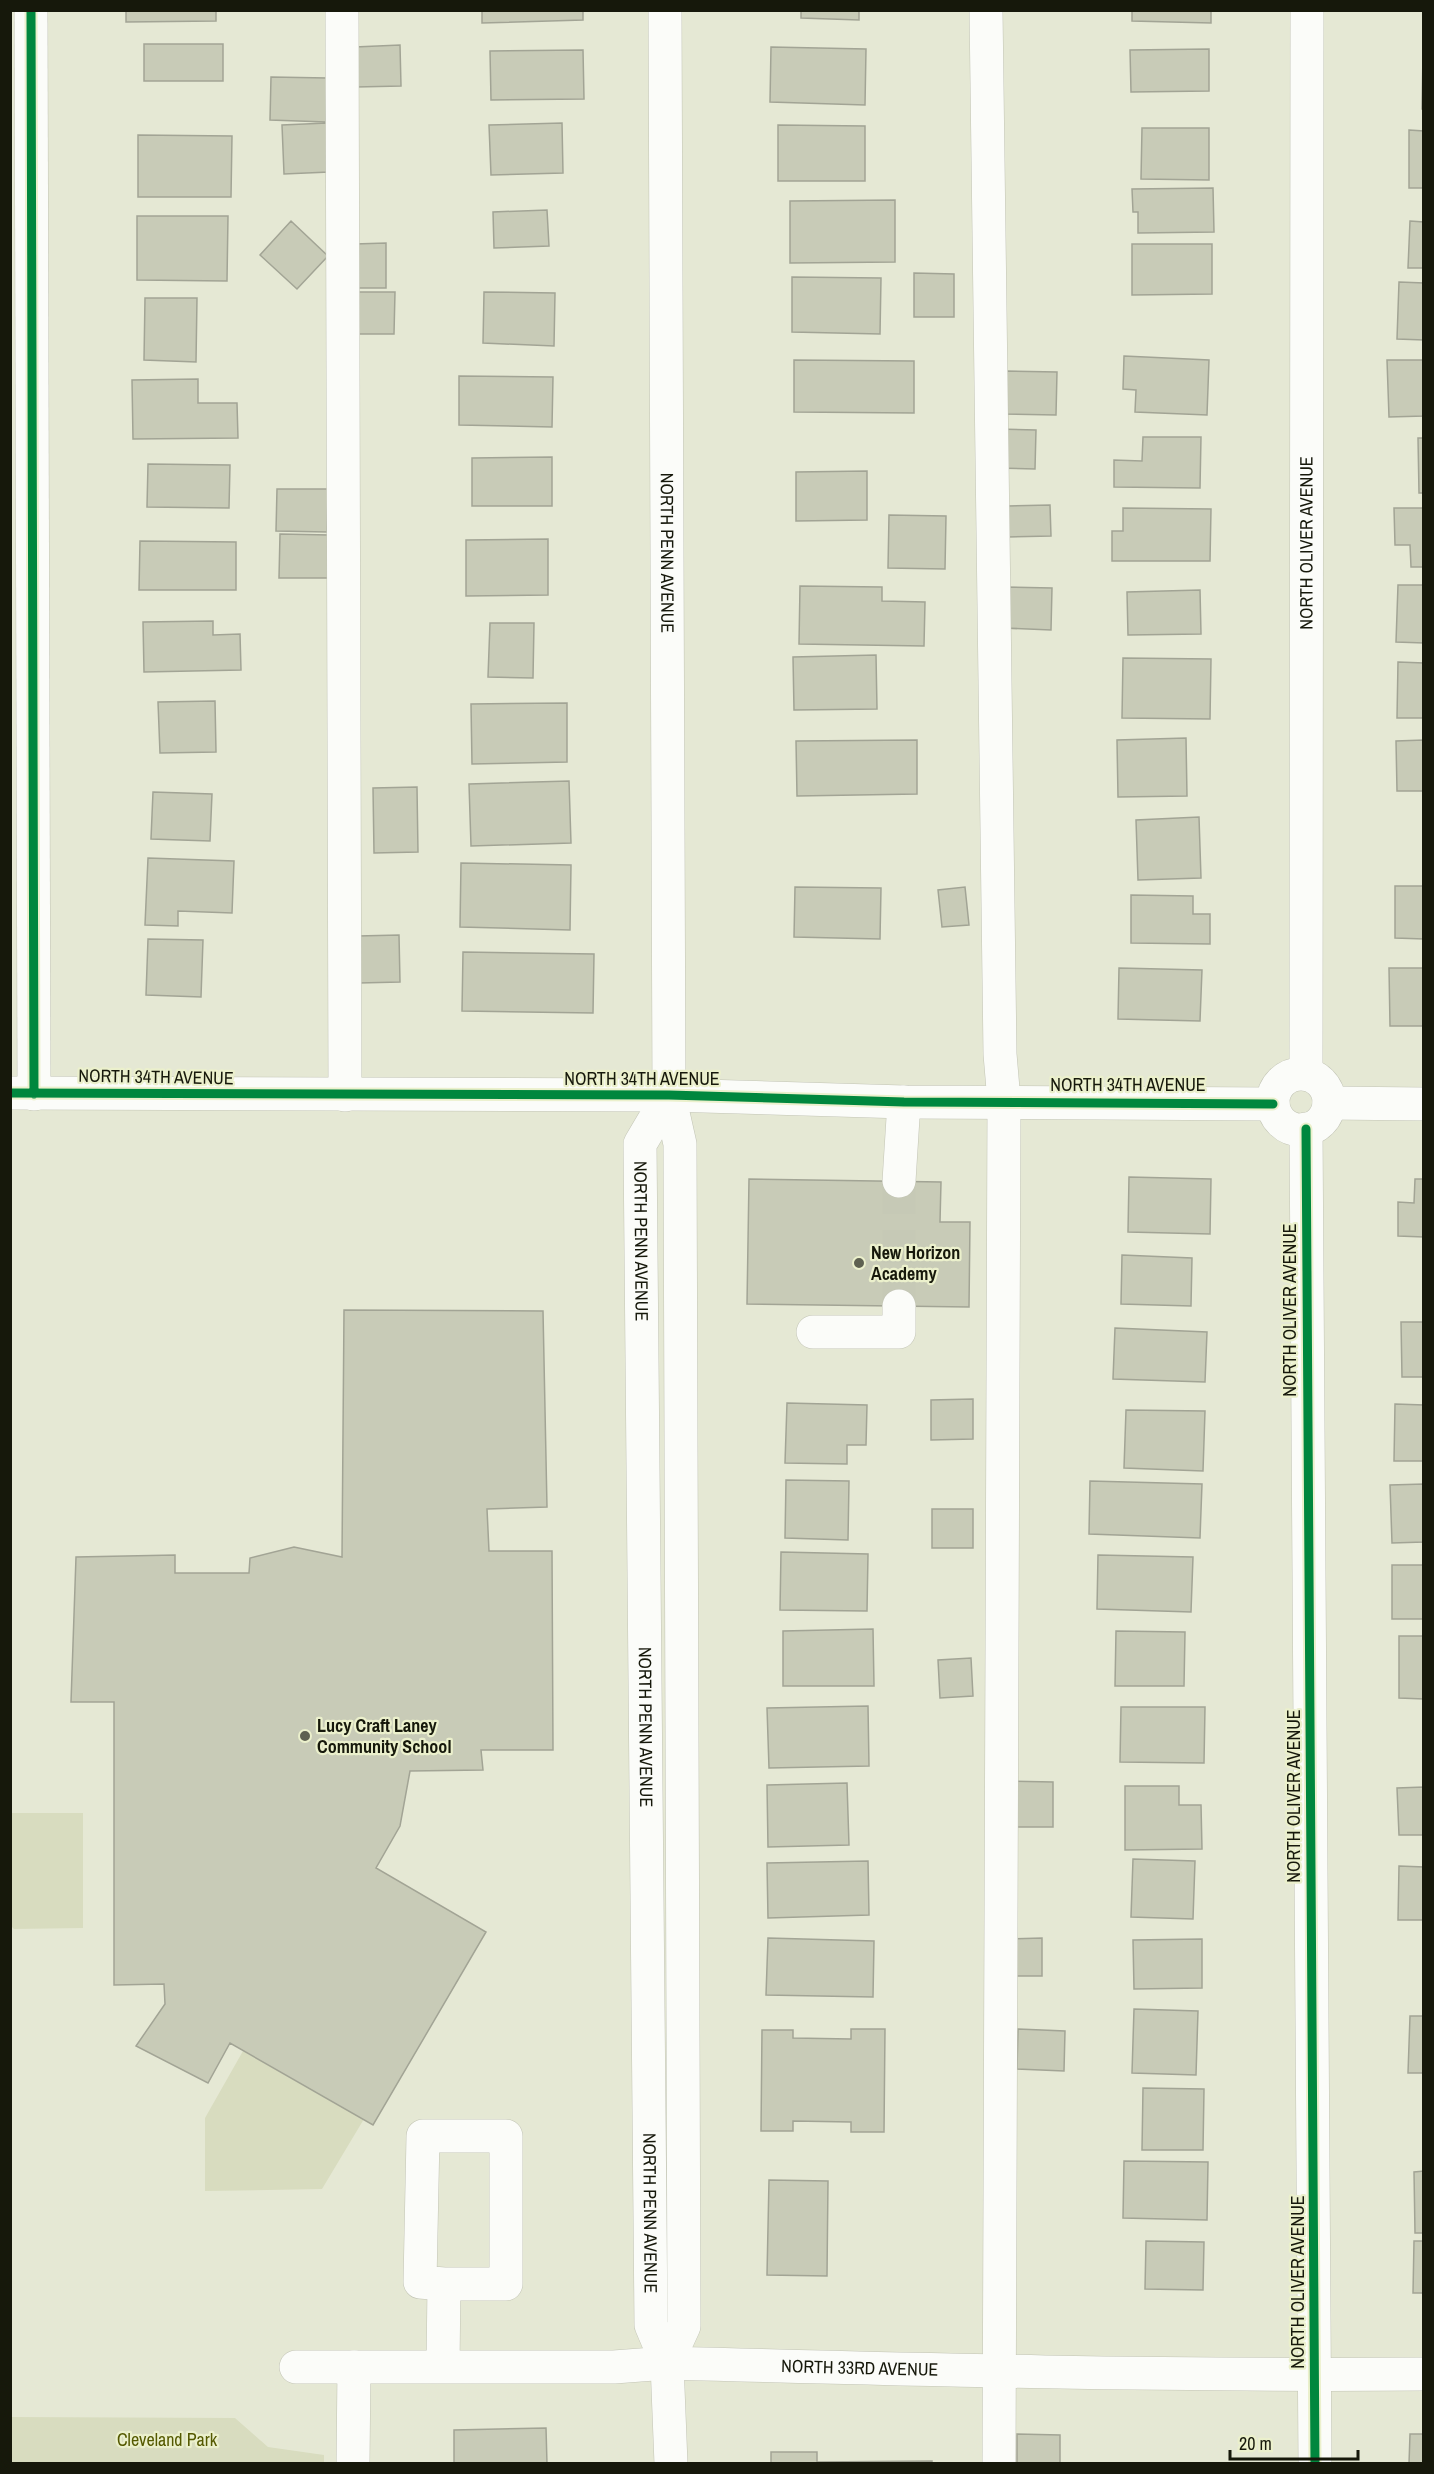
<svg xmlns="http://www.w3.org/2000/svg" width="1434" height="2474" viewBox="0 0 1434 2474" font-family="'Archivo Narrow',sans-serif">
<style>
.green{fill:#d8dcbf}
.building{fill:#c8cbb7;stroke:#a2a495;stroke-width:1.5}
.lines{fill:none;stroke-linecap:round;stroke-linejoin:round}
.minor-tunnel{stroke:#c6c9b6;stroke-width:33;stroke-dasharray:33 16;stroke-linecap:butt}
.minor-casing{stroke:#c2c4b5;stroke-width:34}
.major-casing{stroke:#c2c4b5;stroke-width:34}
.minor{stroke:#fbfcf9;stroke-width:33}
.major{stroke:#fbfcf9;stroke-width:33}
.cycleway-casing{stroke:#ebf0cc;stroke-width:13}
.cycleway{stroke:#00873e;stroke-width:9}
.poi-dot{fill:#5e6151;stroke:#ebf0cc;stroke-width:2}
.labels{text-anchor:middle;stroke-width:4.5;stroke-linejoin:round;paint-order:stroke}
.street-label{font-size:18px;fill:#16180b;stroke:#ebf0cc}
.poi-label{font-size:18px;font-weight:bold;fill:#16180b;stroke:#ebf0cc;text-anchor:start}
.park-label{font-size:18px;fill:#545900;stroke:#ebf0cc}
</style>
<rect width="100%" height="100%" fill="#e5e8d4"/>
<!-- green -->
<path class="green" d="M 11,1813 L 83,1813 L 83,1928 L 14,1929 L 11,1926 Z
M 243,2051 L 364,2119 L 322,2189 L 205,2191 L 205,2118 Z
M 11,2417 L 235,2418 L 268,2447 L 324,2455 L 324,2463 L 11,2463 Z"/>
<!-- building -->
<path class="building" d="M 126,10 L 216,10 L 216,21 L 126,22 Z
M 482,10 L 583,10 L 583,20 L 482,23 Z
M 801,10 L 859,10 L 859,20 L 801,18 Z
M 1132,10 L 1211,10 L 1211,23 L 1132,21 Z
M 144,44 L 223,44 L 223,81 L 144,81 Z
M 400,45 L 401,86 L 356,87 L 355,47 Z
M 771,47 L 866,49 L 865,105 L 770,102 Z
M 1209,49 L 1209,91 L 1131,92 L 1130,50 Z
M 583,50 L 584,99 L 491,100 L 490,51 Z
M 1423,54 L 1424,54 L 1424,109 L 1422,109 Z
M 271,77 L 327,78 L 326,122 L 270,120 Z
M 327,123 L 329,172 L 284,174 L 282,125 Z
M 562,123 L 563,173 L 491,175 L 489,125 Z
M 778,125 L 865,126 L 865,181 L 778,181 Z
M 1142,128 L 1209,128 L 1209,180 L 1141,179 Z
M 1409,130 L 1424,131 L 1424,188 L 1409,188 Z
M 138,135 L 232,136 L 231,197 L 138,197 Z
M 1213,188 L 1214,232 L 1138,233 L 1138,212 L 1133,212 L 1132,189 Z
M 895,200 L 895,262 L 790,263 L 790,201 Z
M 547,210 L 549,246 L 494,248 L 493,212 Z
M 137,216 L 228,216 L 227,281 L 137,280 Z
M 291,221 L 328,256 L 297,289 L 260,255 Z
M 1410,221 L 1424,222 L 1424,268 L 1408,268 Z
M 386,243 L 386,288 L 355,288 L 355,244 Z
M 1132,244 L 1212,244 L 1212,294 L 1132,295 Z
M 914,273 L 954,274 L 954,317 L 914,317 Z
M 792,277 L 881,278 L 880,334 L 792,332 Z
M 1399,282 L 1424,283 L 1424,340 L 1397,339 Z
M 356,292 L 395,292 L 394,334 L 356,334 Z
M 484,292 L 555,293 L 554,346 L 483,343 Z
M 145,298 L 197,298 L 196,362 L 144,360 Z
M 1124,356 L 1209,360 L 1207,415 L 1135,412 L 1136,390 L 1123,389 Z
M 794,360 L 914,361 L 914,413 L 794,412 Z
M 1387,360 L 1424,360 L 1424,416 L 1389,417 Z
M 1006,371 L 1057,372 L 1056,415 L 1005,414 Z
M 459,376 L 553,377 L 552,427 L 459,425 Z
M 198,379 L 198,403 L 237,403 L 238,438 L 133,439 L 132,380 Z
M 996,429 L 1036,430 L 1035,469 L 995,468 Z
M 1143,437 L 1201,437 L 1200,488 L 1114,487 L 1114,460 L 1142,461 Z
M 1418,438 L 1424,438 L 1424,493 L 1419,493 Z
M 552,457 L 552,506 L 472,506 L 472,458 Z
M 148,464 L 230,465 L 229,508 L 147,507 Z
M 867,471 L 867,520 L 796,521 L 796,472 Z
M 277,489 L 328,489 L 327,532 L 276,531 Z
M 1050,505 L 1051,536 L 1008,537 L 1008,506 Z
M 1123,508 L 1211,509 L 1210,561 L 1112,561 L 1112,531 L 1123,531 Z
M 1394,508 L 1424,508 L 1424,567 L 1411,567 L 1410,545 L 1395,545 Z
M 889,515 L 946,516 L 945,569 L 888,568 Z
M 280,534 L 329,535 L 328,578 L 279,578 Z
M 548,539 L 548,595 L 466,596 L 466,540 Z
M 140,541 L 236,542 L 236,590 L 139,590 Z
M 1398,585 L 1424,585 L 1424,643 L 1396,642 Z
M 800,586 L 882,587 L 882,601 L 925,602 L 924,646 L 799,644 Z
M 1004,587 L 1052,588 L 1051,630 L 1003,628 Z
M 1200,590 L 1201,634 L 1128,635 L 1127,592 Z
M 213,621 L 213,635 L 240,634 L 241,670 L 144,672 L 143,622 Z
M 490,623 L 534,623 L 533,678 L 488,677 Z
M 876,655 L 877,709 L 794,710 L 793,657 Z
M 1123,658 L 1211,659 L 1210,719 L 1122,718 Z
M 1398,662 L 1424,663 L 1424,718 L 1397,718 Z
M 215,701 L 216,752 L 160,753 L 158,702 Z
M 567,703 L 567,762 L 472,764 L 471,704 Z
M 1186,738 L 1187,796 L 1118,797 L 1117,740 Z
M 917,740 L 917,794 L 797,796 L 796,741 Z
M 1424,740 L 1424,791 L 1397,791 L 1396,741 Z
M 569,781 L 571,843 L 471,846 L 469,784 Z
M 417,787 L 418,852 L 374,853 L 373,788 Z
M 153,792 L 212,794 L 210,841 L 151,839 Z
M 1199,817 L 1201,878 L 1138,880 L 1136,820 Z
M 148,858 L 234,861 L 232,913 L 178,911 L 178,926 L 145,925 Z
M 461,863 L 571,865 L 570,930 L 460,927 Z
M 1395,886 L 1424,886 L 1424,939 L 1395,938 Z
M 795,887 L 881,888 L 880,939 L 794,937 Z
M 965,887 L 969,925 L 942,927 L 938,890 Z
M 1131,895 L 1193,896 L 1193,914 L 1210,914 L 1210,944 L 1131,943 Z
M 399,935 L 400,982 L 359,983 L 358,936 Z
M 148,939 L 203,940 L 201,997 L 146,995 Z
M 463,952 L 594,954 L 593,1013 L 462,1011 Z
M 1119,968 L 1202,970 L 1200,1021 L 1118,1019 Z
M 1389,968 L 1424,968 L 1424,1026 L 1390,1026 Z
M 1129,1177 L 1211,1179 L 1210,1234 L 1128,1232 Z
M 749,1179 L 941,1182 L 940,1222 L 970,1222 L 969,1307 L 747,1304 Z
M 1415,1179 L 1424,1179 L 1424,1237 L 1398,1236 L 1398,1202 L 1414,1203 Z
M 1122,1255 L 1192,1258 L 1191,1306 L 1121,1304 Z
M 344,1310 L 543,1311 L 547,1507 L 487,1509 L 489,1551 L 552,1551 L 553,1750 L 481,1750 L 483,1770 L 410,1771 L 400,1826 L 376,1868 L 486,1932 L 373,2125 L 230,2043 L 208,2083 L 136,2046 L 165,2004 L 164,1984 L 114,1985 L 114,1702 L 71,1702 L 76,1557 L 175,1555 L 175,1573 L 249,1573 L 250,1558 L 294,1547 L 342,1557 Z
M 1401,1322 L 1424,1322 L 1424,1377 L 1402,1377 Z
M 1115,1328 L 1207,1332 L 1205,1382 L 1113,1379 Z
M 973,1399 L 973,1439 L 931,1440 L 931,1400 Z
M 787,1403 L 867,1405 L 866,1445 L 847,1445 L 847,1464 L 785,1463 Z
M 1395,1404 L 1424,1405 L 1424,1461 L 1394,1461 Z
M 1126,1410 L 1205,1411 L 1203,1471 L 1124,1468 Z
M 786,1480 L 849,1481 L 848,1540 L 785,1538 Z
M 1090,1481 L 1202,1484 L 1200,1538 L 1089,1534 Z
M 1424,1484 L 1424,1542 L 1392,1543 L 1390,1485 Z
M 932,1509 L 973,1509 L 973,1548 L 932,1548 Z
M 781,1552 L 868,1554 L 867,1611 L 780,1610 Z
M 1098,1555 L 1193,1557 L 1191,1612 L 1097,1609 Z
M 1392,1565 L 1424,1565 L 1424,1619 L 1392,1619 Z
M 873,1629 L 874,1686 L 783,1686 L 783,1631 Z
M 1116,1631 L 1185,1632 L 1184,1686 L 1115,1686 Z
M 1399,1636 L 1424,1636 L 1424,1699 L 1399,1698 Z
M 971,1658 L 973,1696 L 940,1698 L 938,1660 Z
M 868,1706 L 869,1766 L 769,1768 L 767,1708 Z
M 1121,1707 L 1205,1707 L 1204,1763 L 1120,1762 Z
M 1009,1781 L 1053,1782 L 1053,1827 L 1009,1827 Z
M 847,1783 L 849,1845 L 768,1847 L 767,1785 Z
M 1125,1786 L 1179,1786 L 1179,1805 L 1201,1805 L 1202,1849 L 1125,1850 Z
M 1424,1787 L 1424,1835 L 1399,1835 L 1397,1788 Z
M 1133,1859 L 1195,1861 L 1193,1919 L 1131,1917 Z
M 868,1861 L 869,1915 L 768,1918 L 767,1863 Z
M 1399,1866 L 1424,1867 L 1424,1920 L 1398,1920 Z
M 768,1938 L 874,1941 L 873,1997 L 766,1995 Z
M 1042,1938 L 1042,1976 L 1005,1976 L 1004,1939 Z
M 1202,1939 L 1202,1988 L 1134,1989 L 1133,1940 Z
M 1134,2009 L 1198,2011 L 1196,2075 L 1132,2073 Z
M 1410,2016 L 1424,2016 L 1424,2073 L 1408,2073 Z
M 851,2029 L 885,2029 L 884,2132 L 851,2132 L 851,2122 L 793,2121 L 793,2131 L 761,2131 L 762,2030 L 793,2030 L 793,2038 L 851,2039 Z
M 1018,2029 L 1065,2031 L 1064,2071 L 1017,2069 Z
M 1143,2088 L 1204,2089 L 1203,2150 L 1142,2150 Z
M 1124,2161 L 1208,2162 L 1207,2220 L 1123,2218 Z
M 1424,2171 L 1424,2233 L 1415,2233 L 1414,2172 Z
M 769,2180 L 828,2181 L 827,2276 L 767,2275 Z
M 1146,2241 L 1204,2242 L 1203,2290 L 1145,2289 Z
M 1414,2241 L 1424,2241 L 1424,2293 L 1413,2293 Z
M 546,2428 L 547,2464 L 454,2464 L 454,2430 Z
M 1017,2434 L 1060,2435 L 1060,2464 L 1017,2464 Z
M 1410,2434 L 1424,2434 L 1424,2464 L 1409,2464 Z
M 771,2452 L 817,2452 L 817,2462 L 932,2461 L 932,2464 L 771,2464 Z"/>
<g class="lines">
<!-- minor-tunnel -->
<path class="minor-tunnel" d="M 899,1181 L 899,1306"/>
<!-- minor casing -->
<g class="minor-casing">
<g id="minor">
<path d="M 31,10 L 34,1094"/>
<path d="M 342,10 L 345,1095"/>
<path d="M 986,10 L 1000,1054 L 1004,1101 L 999,2464"/>
<path id="s1" d="M 1306,1074 L 1307,10"/>
<circle cx="1301" cy="1102" r="28"/>
<path d="M 10,1093 L 669,1095 L 904,1102 L 1273,1104"/>
<path d="M 1329,1103 L 1424,1104"/>
<path d="M 1306,1129 L 1315,2464"/>
<path d="M 899,1181 L 904,1102"/>
<path d="M 813,1332 L 899,1332 L 899,1306"/>
<path d="M 443,2366 L 444,2284 L 506,2284 L 506,2136 L 423,2136 L 420,2282 L 444,2284"/>
<path id="s2" d="M 296,2367 L 614,2367 L 667,2363 C 919,2370 1171,2376 1424,2374"/>
<path d="M 353,2464 L 354,2367"/>
</g>
</g>
<!-- major casing -->
<g class="major-casing">
<g id="major">
<path id="s3" d="M 665,10 L 669,1095 L 680,1144 L 684,2326 L 667,2363"/>
<path id="s4" d="M 669,1095 L 640,1144 L 651,2325 L 667,2363 L 671,2464"/>
</g>
</g>
<!-- minor -->
<use href="#minor" class="minor"/>
<!-- major -->
<use href="#major" class="major"/>
<!-- cycleway casing -->
<g class="cycleway-casing">
<path id="cycleway" d="M 31,10 L 34,1094
M 10,1093 L 669,1095 L 904,1102 L 1273,1104
M 1306,1129 L 1315,2464"/>
</g>
<!-- cycleway -->
<use href="#cycleway" class="cycleway"/>
</g>
<!-- markers -->
<g class="poi-dot">
<circle cx="859" cy="1263" r="6"/>
<circle cx="305" cy="1736" r="6"/>
</g>
<g class="labels">
<!-- street labels -->
<g class="street-label">
<text dy="6" stroke="none"><textPath href="#s1" startOffset="531">NORTH OLIVER AVENUE</textPath></text>
<text dy="6" stroke="none"><textPath href="#s3" startOffset="543">NORTH PENN AVENUE</textPath></text>
<text transform="translate(156 1077) rotate(1)" y="6">NORTH 34TH AVENUE</text>
<text x="642" y="1085">NORTH 34TH AVENUE</text>
<text x="1128" y="1091">NORTH 34TH AVENUE</text>
<text dy="6" stroke="none"><textPath href="#s4" startOffset="154">NORTH PENN AVENUE</textPath></text>
<text transform="translate(1290 1310) rotate(-90)" y="6">NORTH OLIVER AVENUE</text>
<text dy="6" stroke="none"><textPath href="#s4" startOffset="640">NORTH PENN AVENUE</textPath></text>
<text transform="translate(1294 1796) rotate(-90)" y="6">NORTH OLIVER AVENUE</text>
<text dy="6" stroke="none"><textPath href="#s4" startOffset="1126">NORTH PENN AVENUE</textPath></text>
<text transform="translate(1298 2282) rotate(-90)" y="6">NORTH OLIVER AVENUE</text>
<text dy="6" stroke="none"><textPath href="#s2" startOffset="564">NORTH 33RD AVENUE</textPath></text>
</g>
<!-- poi labels -->
<g class="poi-label">
<text x="871" y="1259">New Horizon<tspan x="871" dy="21">Academy</tspan></text>
<text x="317" y="1732">Lucy Craft Laney<tspan x="317" dy="21">Community School</tspan></text>
</g>
<!-- park labels -->
<g class="park-label">
<text x="167" y="2446">Cleveland Park</text>
</g>
</g>
<!-- border -->
<rect width="1434" height="2474" fill="none" stroke="#16180b" stroke-width="24"/>
<!-- scale -->
<path d="M1230 2450v9h128v-9" fill="none" stroke="#16180b" stroke-width="3"/>
<text x="1239" y="2450" font-size="18" fill="#16180b" stroke="#ebf0cc" stroke-width="4.5" paint-order="stroke">20 m</text>
</svg>
